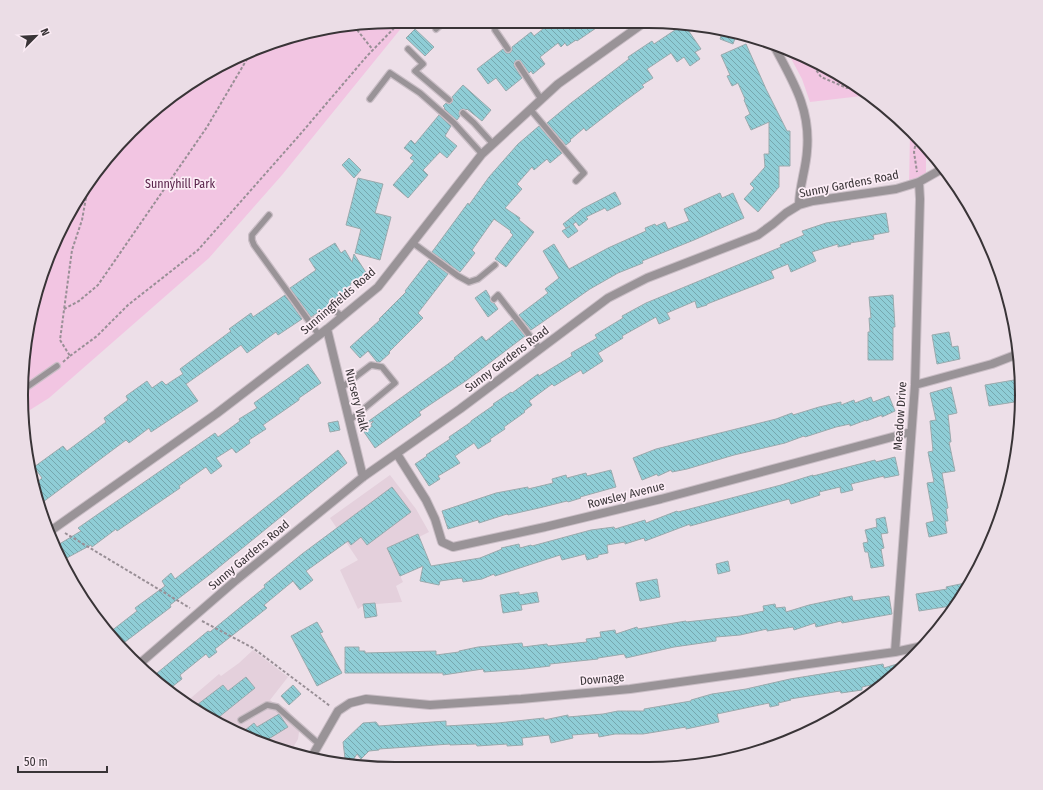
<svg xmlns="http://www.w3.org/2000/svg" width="1043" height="790" viewBox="0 0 1043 790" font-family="'Fira Sans Condensed',sans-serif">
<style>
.built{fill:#e4d0dc}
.green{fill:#f2c5e2}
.building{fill:url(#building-back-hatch);stroke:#9aaaad}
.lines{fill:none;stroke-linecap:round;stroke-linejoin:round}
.lane-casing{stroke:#c9bdc5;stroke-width:8}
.street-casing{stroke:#c9bdc5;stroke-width:10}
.path{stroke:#998f96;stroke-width:2;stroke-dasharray:3 2;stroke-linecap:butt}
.lane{stroke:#999397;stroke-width:5.5}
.street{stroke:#999397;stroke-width:8}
.labels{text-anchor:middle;stroke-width:3.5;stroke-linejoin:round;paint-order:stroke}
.park-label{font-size:12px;fill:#59234a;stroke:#fbecf5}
.street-label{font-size:12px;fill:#393437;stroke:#fbecf5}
.rim{fill:none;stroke:#393437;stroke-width:2}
</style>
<defs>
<pattern id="building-back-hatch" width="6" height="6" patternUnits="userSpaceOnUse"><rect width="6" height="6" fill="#8fcdd6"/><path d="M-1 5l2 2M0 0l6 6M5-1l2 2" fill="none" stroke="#76a7ae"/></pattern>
</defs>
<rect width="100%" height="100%" fill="#eddfe8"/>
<!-- built -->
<path class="built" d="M 390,475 L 416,509 L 429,532 L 389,552 L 403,582 L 396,586 L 402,602 L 364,605 L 358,609 L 340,570 L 358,560 L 330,518 Z
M 253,650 L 288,677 L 270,700 L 275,704 L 286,708 L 300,725 L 298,739 L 290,753 L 275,749 L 208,719 L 185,703 L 219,674 L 221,676 L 239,663 Z"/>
<!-- green -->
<path class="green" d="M 395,21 L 407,21 L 282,175 L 209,258 L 49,398 L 22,415 L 28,322 L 60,229 L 130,131 L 208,71 L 298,34 Z
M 786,49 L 814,60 L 870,95 L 810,102 L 802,79 Z
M 910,134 L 926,152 L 926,178 L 909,184 Z"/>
<!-- building -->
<path class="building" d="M 553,21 L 605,22 L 577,41 L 576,40 L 567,46 L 565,43 L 561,47 L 558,43 L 540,57 L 545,64 L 533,74 L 531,71 L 529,73 L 520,60 L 515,61 L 514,66 L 522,78 L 506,91 L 496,78 L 488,84 L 477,69 L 503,49 L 506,53 L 510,53 L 512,50 L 512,47 L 531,32 L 534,36 Z
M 684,24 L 701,49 L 695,52 L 700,59 L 690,66 L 684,57 L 677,62 L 671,53 L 647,69 L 653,78 L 642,85 L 644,87 L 622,103 L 586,131 L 584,128 L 570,140 L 571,141 L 566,145 L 547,123 L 571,103 L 629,59 L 628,57 L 652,41 L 654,44 Z
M 415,29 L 434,47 L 425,56 L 406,38 Z
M 723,30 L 737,33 L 733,44 L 720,39 Z
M 746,44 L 766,89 L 787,131 L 790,131 L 790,166 L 779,166 L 779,187 L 758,212 L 744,199 L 754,188 L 750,184 L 765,167 L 764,154 L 769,154 L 769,122 L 751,130 L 745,117 L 750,114 L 744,100 L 745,99 L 738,83 L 732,86 L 727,76 L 730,75 L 721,55 Z
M 463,85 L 491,110 L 482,121 L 467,109 L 466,110 L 464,109 L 460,110 L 459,114 L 460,116 L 457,120 L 444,109 L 445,108 L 443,106 L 446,103 L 450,104 L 452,102 L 453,99 L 452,97 Z
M 439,115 L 451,126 L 445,136 L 457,146 L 447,158 L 440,152 L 423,170 L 428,175 L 408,198 L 393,185 L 414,161 L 410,158 L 413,155 L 404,148 L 411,140 L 415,144 Z
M 539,126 L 562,153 L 550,163 L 547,159 L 534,170 L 532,167 L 517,184 L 522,189 L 505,208 L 520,218 L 519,220 L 534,232 L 506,267 L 495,259 L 513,235 L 510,232 L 511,231 L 494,219 L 472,250 L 475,253 L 460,272 L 432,252 L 468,203 L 469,205 L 489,177 L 518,144 Z
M 349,158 L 361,170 L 354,178 L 342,165 Z
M 358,178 L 383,184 L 375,213 L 391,217 L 380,260 L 355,253 L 361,229 L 346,225 Z
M 615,192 L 621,204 L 607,211 L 605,208 L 586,217 L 588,219 L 579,226 L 576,222 L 573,224 L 578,231 L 568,238 L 562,231 L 570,226 L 566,228 L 563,224 L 582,209 Z
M 720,193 L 722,198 L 733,193 L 744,218 L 694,240 L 642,261 L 643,263 L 618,273 L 590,289 L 531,330 L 519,315 L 548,293 L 545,289 L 559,278 L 543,251 L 554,244 L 569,269 L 608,248 L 646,231 L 645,228 L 655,224 L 656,226 L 665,222 L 668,229 L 689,221 L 684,209 Z
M 886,213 L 889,232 L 873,235 L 874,239 L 850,243 L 851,244 L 838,247 L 838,244 L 812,252 L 816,261 L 791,272 L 788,264 L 771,271 L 774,278 L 707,304 L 707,305 L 697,308 L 695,301 L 667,313 L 670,319 L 659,324 L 656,317 L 622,336 L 623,338 L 598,353 L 603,361 L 583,374 L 581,370 L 554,386 L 552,384 L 529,401 L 532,405 L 524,411 L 525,412 L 504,427 L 505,429 L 490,439 L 491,441 L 478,449 L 474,443 L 455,456 L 460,463 L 438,476 L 440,479 L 429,486 L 415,464 L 427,456 L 426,455 L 450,439 L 449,437 L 471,422 L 471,421 L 494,405 L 493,404 L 511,392 L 512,393 L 538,374 L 539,376 L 572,356 L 571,353 L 597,338 L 595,335 L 623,318 L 622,316 L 646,303 L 781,247 L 780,245 L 804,235 L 802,231 L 826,223 Z
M 335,243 L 341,253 L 345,250 L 352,262 L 354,254 L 367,274 L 350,284 L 352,288 L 330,302 L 331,304 L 311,317 L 290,288 L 316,270 L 309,259 Z
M 429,260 L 448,274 L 418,313 L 423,318 L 389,352 L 390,353 L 380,362 L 377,362 L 368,351 L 360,358 L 350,347 L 380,320 L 379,319 L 406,292 L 405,291 Z
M 486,290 L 490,297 L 491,302 L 494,303 L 498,309 L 488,317 L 475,298 Z
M 285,295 L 302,319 L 278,335 L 276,332 L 247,353 L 241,345 L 186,384 L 198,401 L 151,432 L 149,428 L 129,443 L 126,440 L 39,505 L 35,484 L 42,478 L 34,467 L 63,446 L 67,451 L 106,422 L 104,418 L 128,400 L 126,396 L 147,381 L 152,388 L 162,381 L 166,385 L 175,379 L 183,374 L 180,369 L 231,331 L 229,329 L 251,313 L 253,317 Z
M 893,295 L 895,327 L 893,327 L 893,360 L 868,360 L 868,332 L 870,332 L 869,318 L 871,318 L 869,297 Z
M 512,320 L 525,336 L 467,380 L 419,412 L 421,415 L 375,448 L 364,432 L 372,426 L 371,424 L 374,421 L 366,423 L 455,359 L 454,358 L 482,336 L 486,341 Z
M 949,332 L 952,347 L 958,346 L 960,359 L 937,364 L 932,335 Z
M 308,364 L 321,383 L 299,398 L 299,400 L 263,425 L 266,429 L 249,440 L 250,443 L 236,453 L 232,448 L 216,458 L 222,466 L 211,474 L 206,467 L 179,486 L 180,488 L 117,531 L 116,529 L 92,547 L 91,545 L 63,560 L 56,546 L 81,531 L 78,528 L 215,433 L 218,437 L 240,421 L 239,419 L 257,408 L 254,403 Z
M 1020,379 L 1021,401 L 989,406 L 985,385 Z
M 951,387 L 957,413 L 948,415 L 951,442 L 949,442 L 955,471 L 942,473 L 948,508 L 946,509 L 948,521 L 945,521 L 947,533 L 929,537 L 926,523 L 934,521 L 927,483 L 934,482 L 928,452 L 933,451 L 930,421 L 936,420 L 930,393 Z
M 889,396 L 895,411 L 882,417 L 882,415 L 866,421 L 866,420 L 850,426 L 850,424 L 836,427 L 805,437 L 804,436 L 785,443 L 734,455 L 687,469 L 672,472 L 671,470 L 658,476 L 657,474 L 642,480 L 633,458 L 656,449 L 776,419 L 792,413 L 793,415 L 819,407 L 841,402 L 841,405 L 854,400 L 855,403 L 871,397 L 873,402 Z
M 338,421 L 340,430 L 330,432 L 328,423 Z
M 338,450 L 347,463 L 213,572 L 170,605 L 171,607 L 121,645 L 110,632 L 137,611 L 135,608 L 165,586 L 162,581 L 171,573 L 175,579 Z
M 895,457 L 899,475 L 884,478 L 884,476 L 851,484 L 853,490 L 841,493 L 840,487 L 819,492 L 820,495 L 791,504 L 789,499 L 690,526 L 690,524 L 645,541 L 644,538 L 625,544 L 625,542 L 607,545 L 608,553 L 598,555 L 598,557 L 587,560 L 585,554 L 562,560 L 560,555 L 495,576 L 494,574 L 482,579 L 463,582 L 462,578 L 440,581 L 439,585 L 420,581 L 423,566 L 400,576 L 387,548 L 418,534 L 431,566 L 480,558 L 502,549 L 501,548 L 519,544 L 520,548 L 531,545 L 532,546 L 591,530 L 614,527 L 615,529 L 645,520 L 646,523 L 677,511 L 678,512 L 781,485 L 813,475 L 813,476 L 875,460 L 876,462 Z
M 611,470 L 616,487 L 580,497 L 581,498 L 568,502 L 567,501 L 539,508 L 508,515 L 507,514 L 479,523 L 478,520 L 448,529 L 442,511 L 496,493 L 528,487 L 528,489 L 553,483 L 552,479 L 566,475 L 567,478 L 586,473 L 587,476 Z
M 392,487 L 411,512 L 367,545 L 361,537 L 351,545 L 348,541 L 306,571 L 313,580 L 300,590 L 293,581 L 264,605 L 267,608 L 215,649 L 217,652 L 209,658 L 206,654 L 180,675 L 182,679 L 168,690 L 151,678 L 208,631 L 210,632 L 265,587 L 264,585 L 302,554 Z
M 885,517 L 888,533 L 881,534 L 884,548 L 881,549 L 884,566 L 871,568 L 868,552 L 865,552 L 863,543 L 868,542 L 865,530 L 877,527 L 876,519 Z
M 728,561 L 730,571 L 718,574 L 716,564 Z
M 657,579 L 660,597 L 640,601 L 636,583 Z
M 970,582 L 959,603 L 952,612 L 951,606 L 919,611 L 916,594 L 947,589 L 946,587 Z
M 519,592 L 519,595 L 537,592 L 539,602 L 521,605 L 522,610 L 503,613 L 500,595 Z
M 852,596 L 853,601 L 889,596 L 892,614 L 842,623 L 841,621 L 816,627 L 815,623 L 794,630 L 793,627 L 767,631 L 767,629 L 740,635 L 716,637 L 716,641 L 674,647 L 626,658 L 624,654 L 598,658 L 598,659 L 550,664 L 550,666 L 525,669 L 484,672 L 483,669 L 443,675 L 443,673 L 345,673 L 345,647 L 359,647 L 359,651 L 365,651 L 365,653 L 436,651 L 436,655 L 459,652 L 459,651 L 478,647 L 522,643 L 523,647 L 547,644 L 548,646 L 587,642 L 586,639 L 601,637 L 600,632 L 615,630 L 616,634 L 637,627 L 638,629 L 686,621 L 686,622 L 740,616 L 764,611 L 763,606 L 775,604 L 776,608 L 785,607 L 786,612 L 809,605 Z
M 375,603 L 377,616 L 365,618 L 363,604 Z
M 317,622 L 323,632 L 320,633 L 342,673 L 317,686 L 291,636 Z
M 913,659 L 885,682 L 862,687 L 862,690 L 841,693 L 840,691 L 790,699 L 791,700 L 778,703 L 779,705 L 770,707 L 769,703 L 717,714 L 719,722 L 686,729 L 686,727 L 643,734 L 615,734 L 599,737 L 598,733 L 572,735 L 573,738 L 551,743 L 549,735 L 522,738 L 523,745 L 507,746 L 507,744 L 477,746 L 476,744 L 450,745 L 450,744 L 379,749 L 379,750 L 369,751 L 361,759 L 357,754 L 349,766 L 346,766 L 343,742 L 363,723 L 376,722 L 379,726 L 446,721 L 446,726 L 498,723 L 544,718 L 544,720 L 568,715 L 568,717 L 603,714 L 618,711 L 644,711 L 644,709 L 691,701 L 691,700 L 712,694 L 746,689 L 790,679 L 883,664 L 884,668 Z
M 246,677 L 255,688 L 214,721 L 193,708 L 223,685 L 228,691 Z
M 293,685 L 301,694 L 289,705 L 281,696 Z
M 279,714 L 288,727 L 262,743 L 240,734 L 254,723 L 257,727 Z"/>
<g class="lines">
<!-- lane casing -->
<g class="lane-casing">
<path id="lane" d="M 494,21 L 495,30 L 508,49
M 436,29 L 445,21
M 408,49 L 423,64 L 415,71 L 449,100
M 518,64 L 541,99
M 370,99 L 390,73 L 420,93 L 454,123 L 482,154
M 530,109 L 584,173 L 576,181
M 463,113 L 474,123 L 493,144
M 269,215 L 252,235 L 252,240 L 254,245 L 319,335
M 413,243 L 458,276 L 469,282 L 478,279 L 495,265
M 494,299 L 498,295 L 540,349
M 310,323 L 332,309 L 342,316
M 341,388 L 371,365 L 382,367 L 395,383 L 349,421
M 24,389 L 57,366
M 241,720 L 267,705 L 277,707 L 319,744"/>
</g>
<!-- street casing -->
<g class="street-casing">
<path id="street" d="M 773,44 C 792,80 811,108 807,151 C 806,169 799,187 799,205
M 327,329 L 363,477
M 915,385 L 992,364 L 1018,354
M 397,454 L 426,500 L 435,519 L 442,542 L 453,547 L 545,527 L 661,499 L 911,432
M 49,532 L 216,414 L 327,329 L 378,287 L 482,154 L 558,84 L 645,22
M 895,652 L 915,385 L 920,199 L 919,182
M 138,665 L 235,581 L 363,477 L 460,409 L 608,298 L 647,278 L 758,235 L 773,224 L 786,213 L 799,205 L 813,201 L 896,189 L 919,182 L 942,169
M 311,758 L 338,711 L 350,703 L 366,699 L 430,705 L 521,699 L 630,689 L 895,652 L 923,646"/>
</g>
<!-- path -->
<path class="path" d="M 354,26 L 373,50
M 808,58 L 821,77 L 847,88 L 856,86
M 916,141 L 914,152 L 917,172
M 64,309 L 79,301 L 98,285 L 207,127 L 250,54
M 70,356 L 97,336 L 128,305 L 198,250 L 297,138 L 367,56 L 401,21
M 63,362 L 70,356 L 60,340 L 72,250 L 82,220 L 87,192
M 42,518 L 48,522
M 65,533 L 190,608
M 202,621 L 253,648 L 330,706"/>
<!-- lane -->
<use href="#lane" class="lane"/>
<!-- street -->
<use href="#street" class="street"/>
</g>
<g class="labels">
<!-- park labels -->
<g class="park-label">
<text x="180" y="188">Sunnyhill Park</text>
</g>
<!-- street labels -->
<g class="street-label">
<text transform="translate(849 184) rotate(-11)" y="4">Sunny Gardens Road</text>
<text transform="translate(338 301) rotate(-41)" y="4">Sunningfields Road</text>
<text transform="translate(507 359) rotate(-37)" y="4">Sunny Gardens Road</text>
<text transform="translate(357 400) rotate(76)" y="4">Nursery Walk</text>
<text transform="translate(900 416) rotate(-86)" y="4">Meadow Drive</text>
<text transform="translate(626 495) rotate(-14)" y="4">Rowsley Avenue</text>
<text transform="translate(249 555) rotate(-40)" y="4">Sunny Gardens Road</text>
<text transform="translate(602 679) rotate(-5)" y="4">Downage</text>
</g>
</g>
<!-- crop -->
<path d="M0 0H1043V790H0ZM395 28H648A367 367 0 0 1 1015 395V395A367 367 0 0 1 648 762H395A367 367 0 0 1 28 395V395A367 367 0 0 1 395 28Z" fill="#ebdde6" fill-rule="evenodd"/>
<path class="rim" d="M395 28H648A367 367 0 0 1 1015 395V395A367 367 0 0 1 648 762H395A367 367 0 0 1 28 395V395A367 367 0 0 1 395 28Z"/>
<!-- north arrow -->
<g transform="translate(36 36) rotate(66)" stroke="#fbecf5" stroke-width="3" paint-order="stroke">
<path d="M0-3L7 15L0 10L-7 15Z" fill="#393437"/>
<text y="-6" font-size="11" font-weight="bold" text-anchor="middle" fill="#393437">N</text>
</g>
<!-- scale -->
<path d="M18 766v6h89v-6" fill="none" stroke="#393437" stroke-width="2"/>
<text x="24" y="766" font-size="12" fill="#393437" stroke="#fbecf5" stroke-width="3" paint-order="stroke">50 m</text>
</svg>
